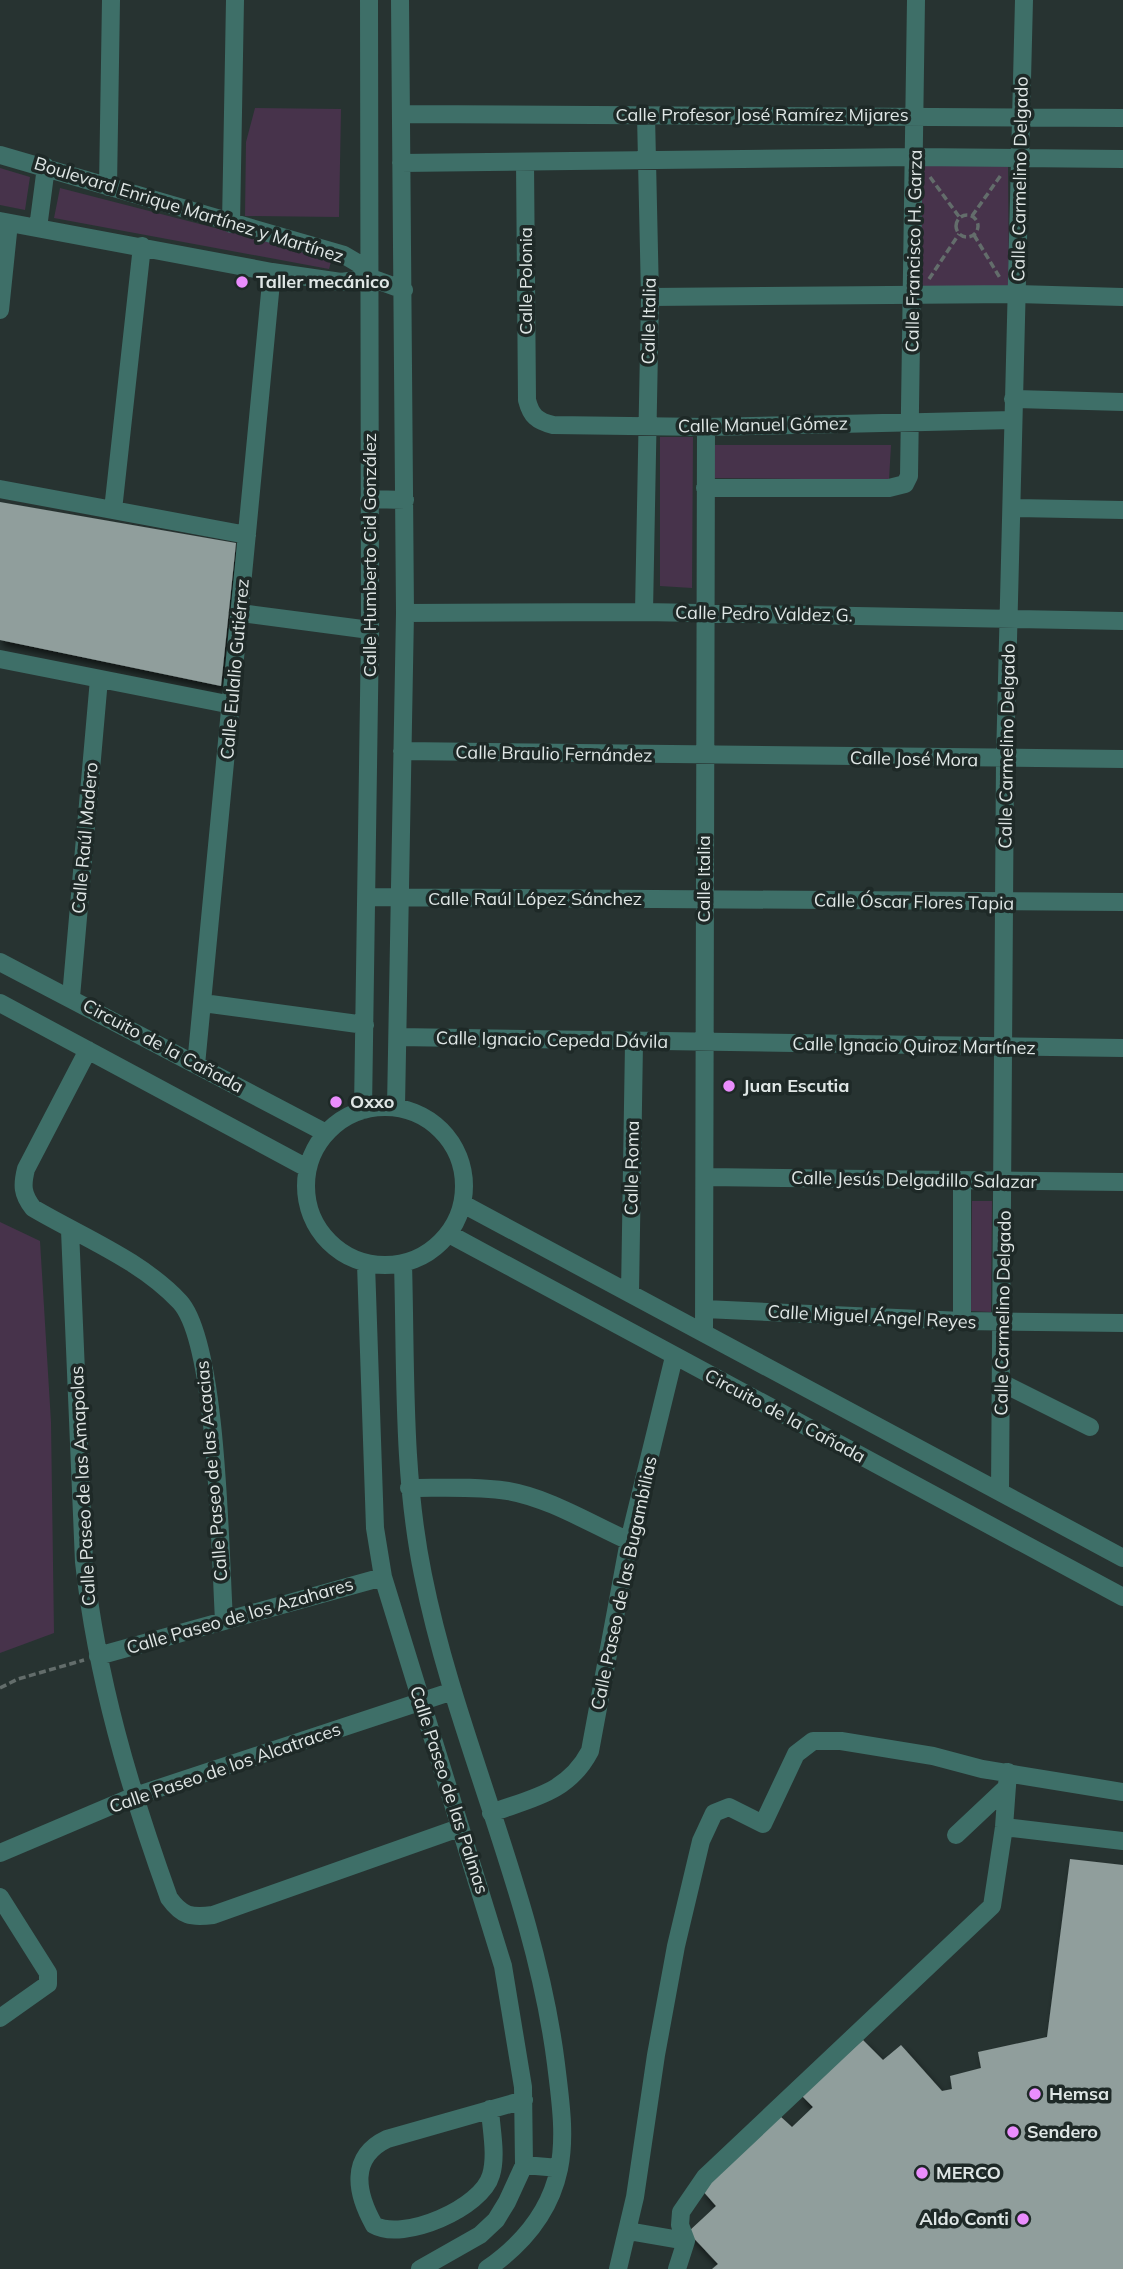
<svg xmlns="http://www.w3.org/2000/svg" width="1123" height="2269" viewBox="0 0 1123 2269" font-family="Mulish,sans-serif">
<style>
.green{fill:#47334b}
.building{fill:#909e9c;filter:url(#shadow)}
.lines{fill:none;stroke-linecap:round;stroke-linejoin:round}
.path{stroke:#636d6b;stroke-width:3.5;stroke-dasharray:7 3.5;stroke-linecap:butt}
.minor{stroke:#3e6f68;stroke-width:18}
.poi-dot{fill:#ea8dfd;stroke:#1e2927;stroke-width:2.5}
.labels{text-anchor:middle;stroke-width:7;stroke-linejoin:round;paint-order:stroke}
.street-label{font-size:18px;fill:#dfe6e5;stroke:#1e2927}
.poi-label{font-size:18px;font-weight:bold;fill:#dfe6e5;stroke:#1e2927;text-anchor:start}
</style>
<defs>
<filter id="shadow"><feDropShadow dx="3" dy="5.5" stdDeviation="3.5" flood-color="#0009"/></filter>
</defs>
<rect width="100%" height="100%" fill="#273331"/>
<!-- green -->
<path class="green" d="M 255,108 L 341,109 L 339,217 L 245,216 L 246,142 Z
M 1008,165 L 1009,292 L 918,291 L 920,166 Z
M 0,168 L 30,177 L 25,210 L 0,205 Z
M 60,188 L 332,258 L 329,269 L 54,218 Z
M 660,437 L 693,437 L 692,588 L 660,586 Z
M 715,445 L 891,445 L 889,480 L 713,478 Z
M 972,1201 L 992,1201 L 991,1312 L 971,1311 Z
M 0,1222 L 40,1241 L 51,1422 L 54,1633 L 0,1653 Z"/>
<!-- building -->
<path class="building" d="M 0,502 L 236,543 L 221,686 L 0,640 Z
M 1070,1859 L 1123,1865 L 1123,2269 L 712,2269 L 718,2264 L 688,2232 L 716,2206 L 702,2190 L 780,2116 L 792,2127 L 813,2107 L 801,2095 L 863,2040 L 883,2060 L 901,2045 L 942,2091 L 952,2089 L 950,2076 L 981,2068 L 978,2052 L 1047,2037 Z"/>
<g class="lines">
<!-- path -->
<path class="path" d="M 930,177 L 960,218
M956 226a11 11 0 1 1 22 0a11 11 0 1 1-22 0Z
M 972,216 L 1001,175
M 974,235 L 1000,278
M 929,279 L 959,234
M 0,1688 L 18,1679 L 84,1660"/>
<!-- minor -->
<path class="minor" d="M 401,114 L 1123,118
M 0,155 L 344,255 L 361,265 L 371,278 L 404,290
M 525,162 L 527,400 C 531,416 537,421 553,425 L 706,427 L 1013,420
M 401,163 L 915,157 L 1123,159
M 108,187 L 111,0
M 0,221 L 272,272 L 341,282 L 371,278
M 231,224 L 235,0
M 38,228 L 46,167
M 650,297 L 1017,294 L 1123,297
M 0,310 L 9,223
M 1013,399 L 1123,402
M 705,488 L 889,488 L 905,484 L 909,476 L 916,0
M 0,489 L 247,535
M 369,499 L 405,500
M 1012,508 L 1123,510
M 113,510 L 142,246
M 644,612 L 650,297 L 646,115
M 241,613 L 370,630
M 405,613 L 644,612 L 1123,621
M 0,659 L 232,705
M 402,751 L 1123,759
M 366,897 L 1123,902
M 0,962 L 326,1133
M 71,997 L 99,679
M 0,1003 L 307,1168
M 203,1003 L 365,1025
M 398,1037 L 1123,1048
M 88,1050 L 26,1169 C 22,1185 22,1194 33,1208 C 82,1237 141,1260 180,1302 C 218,1344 220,1556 224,1620
M 196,1065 L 272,272
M306 1186a79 79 0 1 1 158 0a79 79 0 1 1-158 0Z
M 396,1107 L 405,613 L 400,0
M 363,1110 L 370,630 L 369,0
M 706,1177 L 1123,1182
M 962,1181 L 962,1321
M 463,1204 L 1123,1558
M 70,1230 L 84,1562 C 97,1679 129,1787 169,1898 C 182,1916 191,1918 213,1915 L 459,1828
M 449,1234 L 1123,1597
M 366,1264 L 375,1528 L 383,1577 L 503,1966 L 523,2087 L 524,2165 L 507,2202 L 496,2220 L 480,2235 L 420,2269
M 403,1264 C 406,1367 402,1473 423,1575 C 456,1740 535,1896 556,2064 C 560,2098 566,2135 559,2169 C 550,2212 523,2244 487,2269
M 630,1293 L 634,1043
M 705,1309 L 962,1321 L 1123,1323
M 704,1332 L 706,427
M 1002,1383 L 1090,1427
M 409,1488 C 442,1488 475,1486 508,1491 C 549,1498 591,1524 629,1541
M 1000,1492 L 1005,760 L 1024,0
M 98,1656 L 383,1577
M 491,1813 C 532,1798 568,1793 590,1751 L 629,1541 L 674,1357
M 1004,1827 L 1123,1841
M 956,1835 L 1007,1787
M 0,1853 L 132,1797 L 453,1691
M 0,1897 L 48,1973 L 48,1984 L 0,2018
M 490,2109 C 491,2129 497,2155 491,2175 C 482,2208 403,2242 374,2225 C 356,2193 349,2157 387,2139 L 524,2100
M 524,2165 L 559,2168
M 628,2231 L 686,2241
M 618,2269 L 635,2197 L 656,2055 L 676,1946 L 701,1841 L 714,1813 L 729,1807 L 763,1824 L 796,1754 L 813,1741 L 841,1741 L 933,1756 L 982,1769 L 1123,1792
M 677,2269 L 686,2241 L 680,2225 L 681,2212 L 705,2177 L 992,1906 L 1004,1827 L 1008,1772"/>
</g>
<!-- markers -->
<g class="poi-dot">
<circle cx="242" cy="282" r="7"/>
<circle cx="729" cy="1086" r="7"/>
<circle cx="336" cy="1102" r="7"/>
<circle cx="1035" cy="2094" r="7"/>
<circle cx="1013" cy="2132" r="7"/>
<circle cx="922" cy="2173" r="7"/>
<circle cx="1023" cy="2219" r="7"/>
</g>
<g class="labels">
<!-- street labels -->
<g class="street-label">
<text x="762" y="121">Calle Profesor José Ramírez Mijares</text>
<text transform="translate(1020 179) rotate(-89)" y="6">Calle Carmelino Delgado</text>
<text transform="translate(189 210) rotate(17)" y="6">Boulevard Enrique Martínez y Martínez</text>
<text transform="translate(914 251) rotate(-89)" y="6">Calle Francisco H. Garza</text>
<text transform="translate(526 281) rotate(-90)" y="6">Calle Polonia</text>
<text transform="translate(649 321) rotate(-89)" y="6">Calle Italia</text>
<text transform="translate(763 425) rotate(-1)" y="6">Calle Manuel Gómez</text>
<text transform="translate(370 555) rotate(-90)" y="6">Calle Humberto Cid González</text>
<text transform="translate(764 614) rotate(1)" y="6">Calle Pedro Valdez G.</text>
<text transform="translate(235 669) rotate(-85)" y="6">Calle Eulalio Gutiérrez</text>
<text transform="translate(1007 746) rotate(-89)" y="6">Calle Carmelino Delgado</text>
<text transform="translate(554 754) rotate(1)" y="6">Calle Braulio Fernández</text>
<text transform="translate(914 759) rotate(1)" y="6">Calle José Mora</text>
<text transform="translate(85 838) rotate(-85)" y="6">Calle Raúl Madero</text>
<text transform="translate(704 879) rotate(-90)" y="6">Calle Italia</text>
<text x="535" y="905">Calle Raúl López Sánchez</text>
<text transform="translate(914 902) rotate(1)" y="6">Calle Óscar Flores Tapia</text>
<text transform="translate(552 1040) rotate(1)" y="6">Calle Ignacio Cepeda Dávila</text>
<text transform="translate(163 1046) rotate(28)" y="6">Circuito de la Cañada</text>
<text transform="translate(914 1046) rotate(1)" y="6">Calle Ignacio Quiroz Martínez</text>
<text transform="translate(632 1168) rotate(-89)" y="6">Calle Roma</text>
<text transform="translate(914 1180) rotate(1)" y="6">Calle Jesús Delgadillo Salazar</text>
<text transform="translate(1003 1313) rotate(-89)" y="6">Calle Carmelino Delgado</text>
<text transform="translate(872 1317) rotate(3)" y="6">Calle Miguel Ángel Reyes</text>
<text transform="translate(785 1416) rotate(28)" y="6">Circuito de la Cañada</text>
<text transform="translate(212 1471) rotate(-95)" y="6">Calle Paseo de las Acacias</text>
<text transform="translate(83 1486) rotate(-93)" y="6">Calle Paseo de las Amapolas</text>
<text transform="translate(624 1583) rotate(-78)" y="6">Calle Paseo de las Bugambilias</text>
<text transform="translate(240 1616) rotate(-16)" y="6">Calle Paseo de los Azahares</text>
<text transform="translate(225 1768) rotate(-19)" y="6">Calle Paseo de los Alcatraces</text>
<text transform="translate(449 1790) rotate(72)" y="6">Calle Paseo de las Palmas</text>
</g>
<!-- poi labels -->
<g class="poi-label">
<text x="256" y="288">Taller mecánico</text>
<text x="743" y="1092">Juan Escutia</text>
<text x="350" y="1108">Oxxo</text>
<text x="1049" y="2100">Hemsa</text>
<text x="1027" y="2138">Sendero</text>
<text x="936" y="2179">MERCO</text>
<text x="1009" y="2225" text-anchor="end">Aldo Conti</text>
</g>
</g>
</svg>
